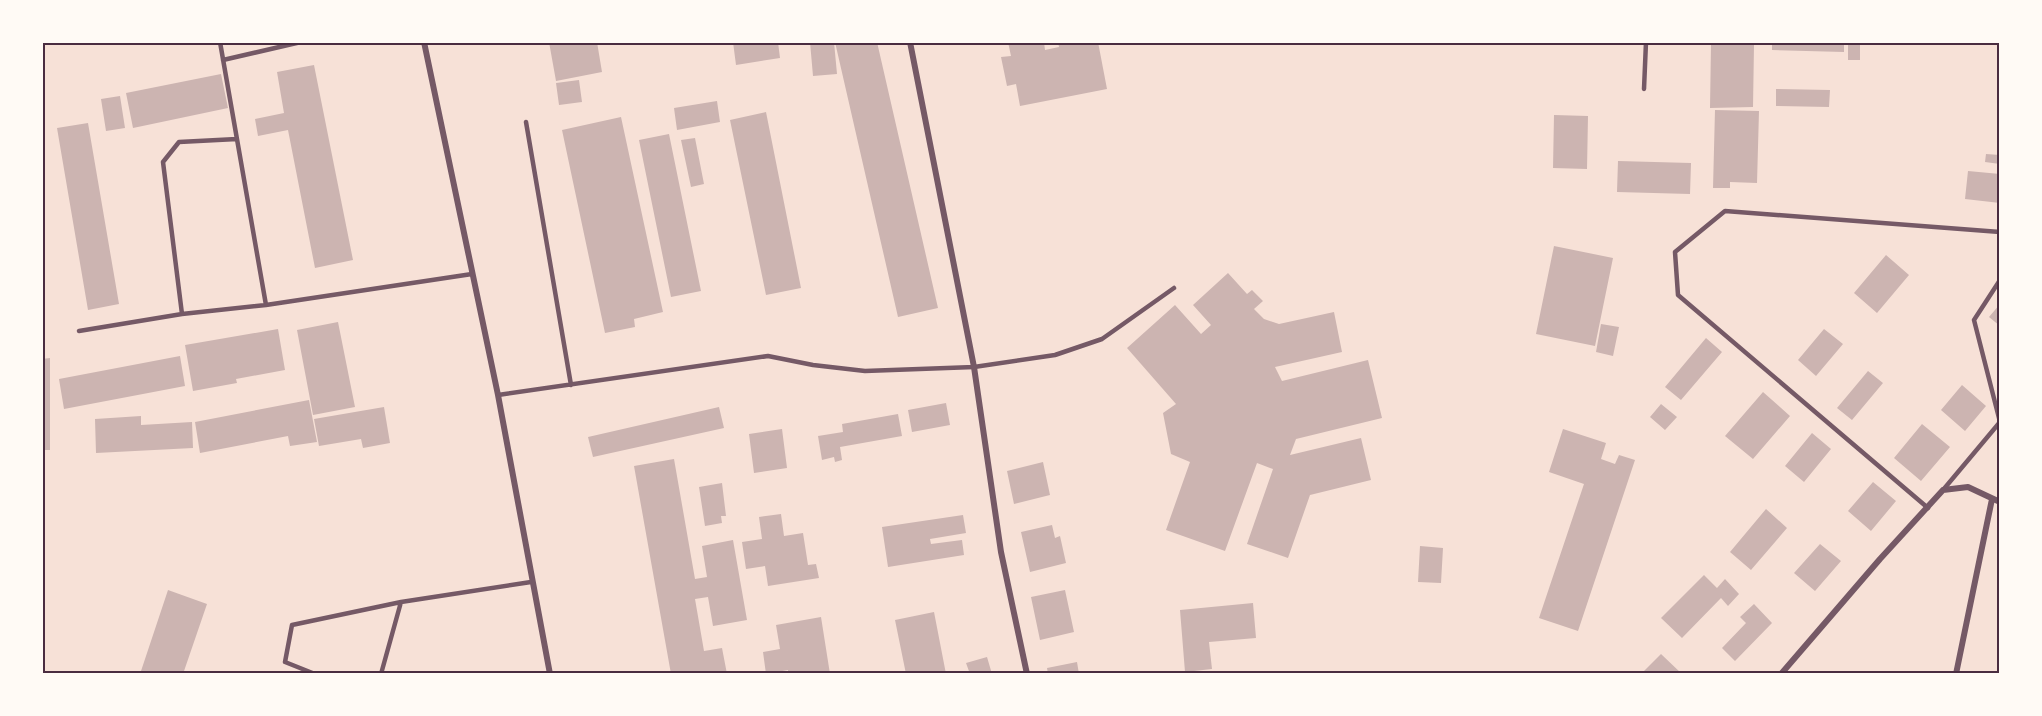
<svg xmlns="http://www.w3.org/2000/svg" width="2042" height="716" viewBox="0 0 2042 716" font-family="'Titillium Web',sans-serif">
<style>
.building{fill:#ccb4b1}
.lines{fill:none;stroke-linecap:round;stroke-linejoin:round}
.service{stroke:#755966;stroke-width:4.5}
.minor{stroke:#755966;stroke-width:6}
.neatline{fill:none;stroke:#4a2c40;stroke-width:2}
</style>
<rect width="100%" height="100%" fill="#f7e1d7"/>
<!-- building -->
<path class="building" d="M 549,42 L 597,42 L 602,72 L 556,81 Z
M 733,42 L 778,42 L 780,58 L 736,65 Z
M 810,42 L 834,42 L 837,74 L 813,76 Z
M 835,42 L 877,42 L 938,308 L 898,317 Z
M 1008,42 L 1044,42 L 1045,50 L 1059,47 L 1058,42 L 1098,42 L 1107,89 L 1020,106 L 1016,84 L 1007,86 L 1001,57 L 1011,56 Z
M 1772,42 L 1844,42 L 1844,52 L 1772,50 Z
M 1848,42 L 1860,42 L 1860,60 L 1848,60 Z
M 1711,44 L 1754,45 L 1753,107 L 1710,108 Z
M 314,65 L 353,260 L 315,268 L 288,130 L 258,136 L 255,119 L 284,113 L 277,72 Z
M 221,74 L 228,108 L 133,128 L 126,93 Z
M 579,80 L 582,102 L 559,105 L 556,83 Z
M 1776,89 L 1830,90 L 1829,107 L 1776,106 Z
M 120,96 L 125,128 L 106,131 L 101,99 Z
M 717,101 L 720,122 L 677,130 L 674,108 Z
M 1715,110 L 1759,111 L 1757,183 L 1730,182 L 1730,188 L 1713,188 Z
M 766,112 L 801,288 L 766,295 L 730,120 Z
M 1554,115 L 1588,116 L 1587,169 L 1553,168 Z
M 621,117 L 663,312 L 634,319 L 635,327 L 605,333 L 562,130 Z
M 88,123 L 119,304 L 88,310 L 57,128 Z
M 669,134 L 701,291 L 671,297 L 639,140 Z
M 695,138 L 704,184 L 691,187 L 681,140 Z
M 1986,154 L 2000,155 L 2000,164 L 1985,162 Z
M 1618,161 L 1691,163 L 1690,194 L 1617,192 Z
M 1968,171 L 2000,174 L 2000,203 L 1965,199 Z
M 1554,246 L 1613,258 L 1595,346 L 1536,334 Z
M 1886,255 L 1909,275 L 1877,313 L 1854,293 Z
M 1228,273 L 1247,294 L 1252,290 L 1263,301 L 1254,309 L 1264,319 L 1279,324 L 1334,312 L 1342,352 L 1275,367 L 1282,381 L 1368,360 L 1382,418 L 1296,439 L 1290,455 L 1361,438 L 1371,480 L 1310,495 L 1288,558 L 1247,544 L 1273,469 L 1257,463 L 1225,551 L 1166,530 L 1190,462 L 1171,454 L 1163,413 L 1176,404 L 1127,348 L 1175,305 L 1201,334 L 1211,325 L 1193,305 Z
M 2000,304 L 2000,326 L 1989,317 Z
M 338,322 L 355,407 L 313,415 L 297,330 Z
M 1601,324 L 1619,327 L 1613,356 L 1596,352 Z
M 278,329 L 285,370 L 236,379 L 237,383 L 193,391 L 185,345 Z
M 1824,329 L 1843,344 L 1816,376 L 1798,360 Z
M 1706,338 L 1722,352 L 1681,400 L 1665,387 Z
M 180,356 L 185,386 L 64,409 L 59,379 Z
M 50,358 L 50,450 L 42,450 L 42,359 Z
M 1868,371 L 1883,383 L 1852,420 L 1837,408 Z
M 1962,385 L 1986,406 L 1965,431 L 1941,410 Z
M 1763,392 L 1790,416 L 1753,459 L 1725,436 Z
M 309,400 L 317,442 L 290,446 L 288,436 L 200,453 L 195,422 Z
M 946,403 L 950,425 L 912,432 L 908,410 Z
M 1661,404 L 1677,417 L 1665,430 L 1650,417 Z
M 384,407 L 390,443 L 363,448 L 361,439 L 319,446 L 314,419 Z
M 719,407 L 724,428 L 593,457 L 588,437 Z
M 898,414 L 902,436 L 840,447 L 842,460 L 835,462 L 834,457 L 822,460 L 818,436 L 843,432 L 842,424 Z
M 141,416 L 141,425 L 192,422 L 193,448 L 96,453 L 95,419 Z
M 1922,424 L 1950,447 L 1921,481 L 1894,458 Z
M 782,429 L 787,468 L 754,473 L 749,434 Z
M 1563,429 L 1606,443 L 1601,459 L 1615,464 L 1619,455 L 1635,460 L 1578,631 L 1539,618 L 1584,484 L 1549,472 Z
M 1812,433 L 1831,449 L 1804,482 L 1785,466 Z
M 674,459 L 695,579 L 707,577 L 702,546 L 733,540 L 747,620 L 713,626 L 708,597 L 695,599 L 704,651 L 722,648 L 727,674 L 671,674 L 634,466 Z
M 1043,462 L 1050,495 L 1014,504 L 1007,471 Z
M 1873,482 L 1896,501 L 1871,531 L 1848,511 Z
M 722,483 L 726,516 L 721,516 L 722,523 L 705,526 L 699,487 Z
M 1766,509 L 1787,528 L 1751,570 L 1730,552 Z
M 781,514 L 784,536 L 803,533 L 808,565 L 816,564 L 819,578 L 768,586 L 765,566 L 746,569 L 742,542 L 762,539 L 759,517 Z
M 963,515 L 966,533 L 930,539 L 931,544 L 962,540 L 964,555 L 888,567 L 882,527 Z
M 1052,525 L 1055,538 L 1060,536 L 1066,563 L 1030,572 L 1021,532 Z
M 1820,544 L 1841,561 L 1815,591 L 1794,573 Z
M 1420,546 L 1443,548 L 1441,583 L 1418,582 Z
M 1704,575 L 1717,588 L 1725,579 L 1739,594 L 1728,606 L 1721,598 L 1682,638 L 1661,618 Z
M 168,590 L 207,604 L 183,674 L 140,674 Z
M 1065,590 L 1074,632 L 1040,640 L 1031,597 Z
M 1253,603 L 1256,638 L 1209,642 L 1212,669 L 1185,672 L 1180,610 Z
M 1754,604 L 1772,623 L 1735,661 L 1722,648 L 1746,623 L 1740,617 Z
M 934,612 L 946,674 L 906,674 L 895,620 Z
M 821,617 L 830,674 L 788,674 L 788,670 L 766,674 L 763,652 L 780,649 L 776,625 Z
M 1661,654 L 1682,674 L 1641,674 Z
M 987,657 L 992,674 L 970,674 L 966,663 Z
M 1077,662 L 1079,674 L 1048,674 L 1047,668 Z"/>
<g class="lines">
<!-- service -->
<path class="service" d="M 220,42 L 266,305 L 472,274
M 223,60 L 301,42
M 1644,89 L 1646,42
M 526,122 L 571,385
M 182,314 L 266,305
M 79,331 L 182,314 L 163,162 L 179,142 L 237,139
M 498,395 L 768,356 L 813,365 L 865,371 L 974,367 L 1055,355 L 1102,339 L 1174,288
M 1943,490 L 2000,422 L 1974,320 L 2000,280
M 1928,508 L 1678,295 L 1675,252 L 1725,211 L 2000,232
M 315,674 L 285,662 L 292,625 L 401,602 L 531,582
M 381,674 L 401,602"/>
<!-- minor -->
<path class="minor" d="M 424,42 L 498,395 L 550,674
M 910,42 L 974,367 L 1001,552 L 1027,674
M 1781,674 L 1880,559 L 1943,490 L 1968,487 L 2000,502
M 1956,674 L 1992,499"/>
</g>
<!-- border -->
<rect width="2042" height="716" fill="none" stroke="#fffaf5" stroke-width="87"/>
<rect x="44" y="44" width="1954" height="628" class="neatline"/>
</svg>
